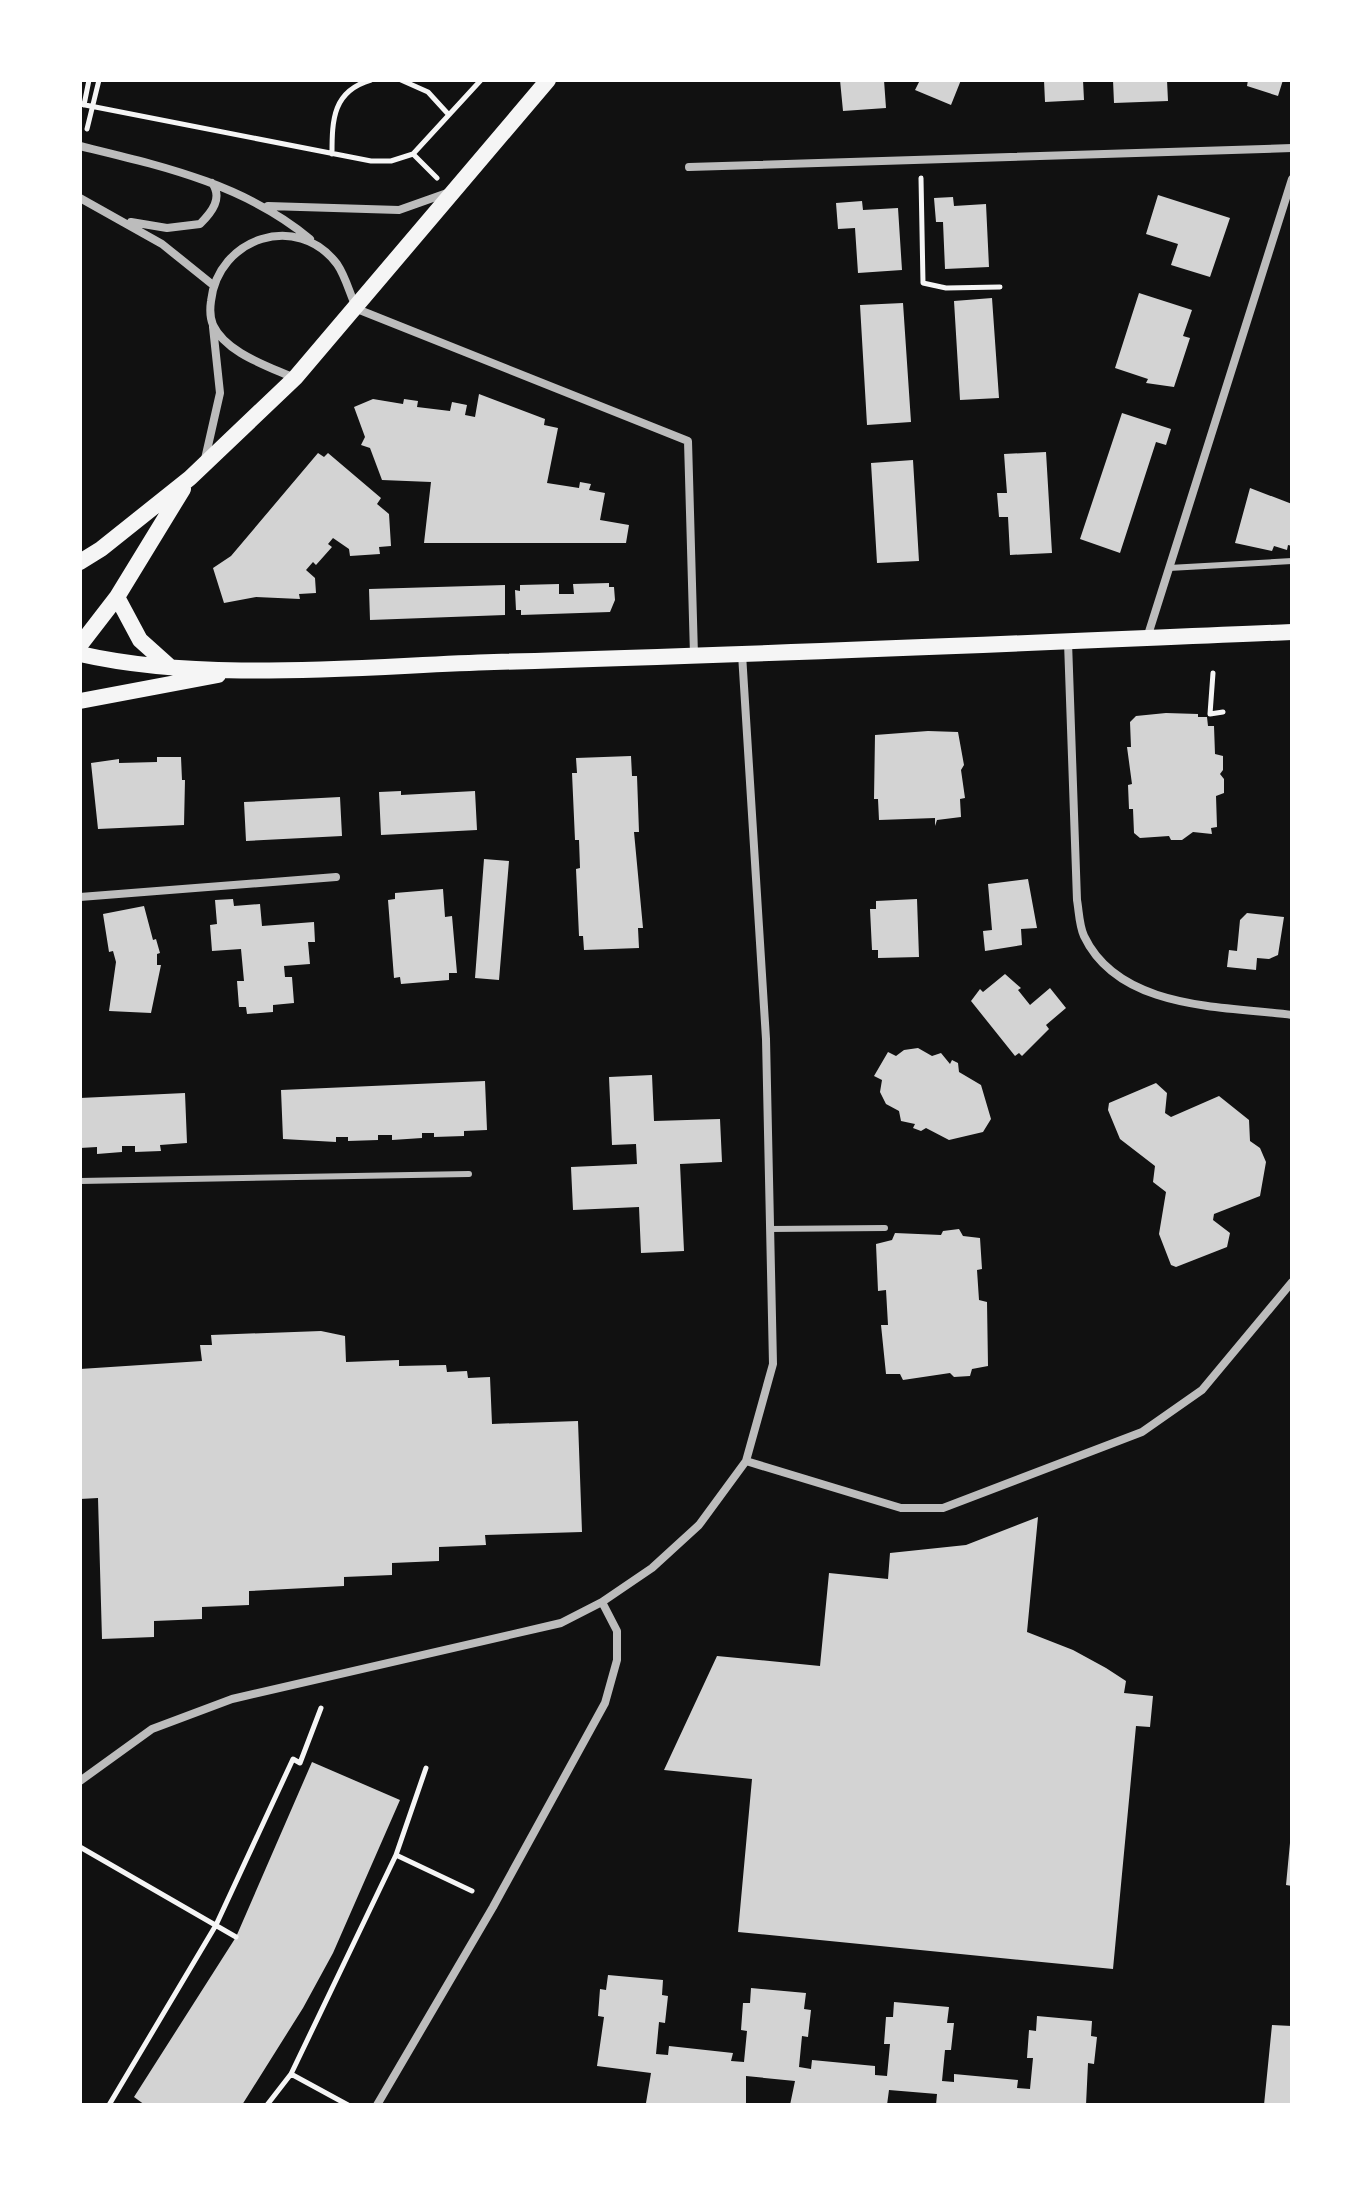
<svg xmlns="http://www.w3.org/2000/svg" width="1372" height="2185" viewBox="0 0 1372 2185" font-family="'Work Sans',sans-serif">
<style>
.building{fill:#d3d3d3}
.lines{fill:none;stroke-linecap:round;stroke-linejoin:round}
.path{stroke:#f5f5f5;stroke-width:5}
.service{stroke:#bcbcbc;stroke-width:6}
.minor{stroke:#bcbcbc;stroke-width:8}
.secondary{stroke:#f5f5f5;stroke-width:16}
</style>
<rect width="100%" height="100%" fill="#111"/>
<!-- building -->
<path class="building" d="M 840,80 L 884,80 L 886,108 L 843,111 Z
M 920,80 L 961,80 L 951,105 L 915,90 Z
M 1044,80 L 1083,80 L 1084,100 L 1045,102 Z
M 1113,80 L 1167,80 L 1168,101 L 1114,103 Z
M 1248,80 L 1283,80 L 1278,96 L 1247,86 Z
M 1158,195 L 1230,218 L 1210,277 L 1171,265 L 1178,244 L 1146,234 Z
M 953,197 L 954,206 L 986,204 L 989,267 L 945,269 L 943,222 L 936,222 L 934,198 Z
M 862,201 L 863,210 L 898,208 L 902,270 L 858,273 L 855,228 L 838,229 L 836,203 Z
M 1139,293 L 1192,310 L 1183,336 L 1190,338 L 1174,387 L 1146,383 L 1148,379 L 1115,368 Z
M 992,298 L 999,398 L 960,400 L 954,301 Z
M 903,303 L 911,422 L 867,425 L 860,305 Z
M 479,394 L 545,419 L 544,425 L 558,428 L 547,483 L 579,488 L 580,482 L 591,484 L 589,490 L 605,493 L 600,520 L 629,525 L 626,543 L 424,543 L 431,482 L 382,480 L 370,448 L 361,445 L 365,437 L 354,407 L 373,399 L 403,404 L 404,399 L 418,401 L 417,407 L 450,411 L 452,402 L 467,405 L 465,415 L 475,417 Z
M 1122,413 L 1171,429 L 1166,445 L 1156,442 L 1120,553 L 1080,539 Z
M 1046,452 L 1052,553 L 1010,555 L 1008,517 L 999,517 L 997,493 L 1007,493 L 1004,454 Z
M 318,453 L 324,457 L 328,453 L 381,498 L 377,504 L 389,514 L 391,546 L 379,547 L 380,554 L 350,556 L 349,549 L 333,538 L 328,544 L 332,547 L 316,565 L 313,562 L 306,570 L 315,578 L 316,593 L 299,594 L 300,599 L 256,597 L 224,603 L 213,568 L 231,556 Z
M 913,460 L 919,561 L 877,563 L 871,463 Z
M 1250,488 L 1292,504 L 1292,546 L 1288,545 L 1287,550 L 1274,546 L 1272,551 L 1235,543 Z
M 609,583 L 609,587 L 614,587 L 615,600 L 610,612 L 521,615 L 521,610 L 516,610 L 515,590 L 520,591 L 520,585 L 559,584 L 559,594 L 574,594 L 573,584 Z
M 505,585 L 505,615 L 370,620 L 369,589 Z
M 1166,713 L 1198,714 L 1198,717 L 1207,717 L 1208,726 L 1214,726 L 1215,754 L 1223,756 L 1223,770 L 1220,774 L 1224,779 L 1224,793 L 1216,796 L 1217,827 L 1211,828 L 1212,834 L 1193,832 L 1182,840 L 1171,840 L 1169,836 L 1140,838 L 1134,833 L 1133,809 L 1129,809 L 1128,785 L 1132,784 L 1127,747 L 1131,747 L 1130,722 L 1136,716 Z
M 928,731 L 958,732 L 964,765 L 961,770 L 965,798 L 960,799 L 961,817 L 937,820 L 935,826 L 935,818 L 879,820 L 878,799 L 874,799 L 875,735 Z
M 631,756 L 632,776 L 637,776 L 639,832 L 634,832 L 643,928 L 638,928 L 639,948 L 584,950 L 583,936 L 579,936 L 576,869 L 580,868 L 579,840 L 575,840 L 572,773 L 577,773 L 576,758 Z
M 157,757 L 181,757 L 182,780 L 185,780 L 184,825 L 98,829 L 91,763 L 119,759 L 119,763 L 157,762 Z
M 401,791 L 401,795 L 475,791 L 477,830 L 381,835 L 379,792 Z
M 340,797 L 342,836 L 246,841 L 244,802 Z
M 484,859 L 509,861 L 499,980 L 475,978 Z
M 1028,879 L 1037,928 L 1021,929 L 1022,945 L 985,951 L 983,931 L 992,930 L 988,884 Z
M 443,889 L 445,917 L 452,916 L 457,973 L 449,973 L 449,980 L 401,984 L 400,977 L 394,978 L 388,900 L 395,899 L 395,893 Z
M 233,899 L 234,906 L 260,904 L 262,926 L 314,922 L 315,942 L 308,942 L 310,964 L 284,966 L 285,977 L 292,977 L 294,1003 L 273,1005 L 273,1012 L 247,1014 L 246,1007 L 239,1007 L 237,981 L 244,981 L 241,949 L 212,951 L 210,925 L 217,924 L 215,900 Z
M 917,899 L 919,957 L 878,958 L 878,950 L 872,950 L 870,909 L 876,909 L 876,901 Z
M 144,906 L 153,940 L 156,939 L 160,953 L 157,954 L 157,965 L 161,965 L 151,1013 L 109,1011 L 116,962 L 113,951 L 109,952 L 103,914 Z
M 1247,913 L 1284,917 L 1278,955 L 1269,959 L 1257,958 L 1256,970 L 1227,967 L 1229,950 L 1237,951 L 1240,920 Z
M 1005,974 L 1021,988 L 1018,990 L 1030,1005 L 1050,988 L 1066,1008 L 1046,1025 L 1049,1029 L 1022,1056 L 1019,1053 L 1015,1056 L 971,1001 L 980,989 L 983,992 Z
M 918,1048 L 932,1056 L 941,1053 L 950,1064 L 952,1060 L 958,1063 L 959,1072 L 981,1085 L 991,1119 L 983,1132 L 949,1140 L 926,1128 L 921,1131 L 913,1128 L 915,1124 L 901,1121 L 899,1111 L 886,1104 L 880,1092 L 882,1080 L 874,1076 L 888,1052 L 896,1056 L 904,1050 Z
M 652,1075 L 654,1121 L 720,1119 L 722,1162 L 680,1164 L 684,1251 L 641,1253 L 639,1207 L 573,1210 L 571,1167 L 637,1164 L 636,1144 L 612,1145 L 609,1077 Z
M 485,1081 L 487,1130 L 464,1131 L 464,1136 L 434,1137 L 434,1133 L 422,1133 L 422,1138 L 392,1140 L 392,1135 L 378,1135 L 378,1140 L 348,1141 L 348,1137 L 336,1137 L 336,1142 L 283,1139 L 281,1090 Z
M 1156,1083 L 1167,1093 L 1165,1113 L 1171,1117 L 1219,1096 L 1249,1120 L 1250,1141 L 1260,1148 L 1266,1162 L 1260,1196 L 1214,1214 L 1213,1220 L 1230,1233 L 1227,1247 L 1176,1267 L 1171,1265 L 1159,1234 L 1166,1192 L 1153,1182 L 1155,1166 L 1120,1139 L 1108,1110 L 1109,1103 Z
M 185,1093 L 187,1143 L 160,1145 L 161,1151 L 135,1152 L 135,1146 L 122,1146 L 122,1152 L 97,1154 L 97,1147 L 80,1148 L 80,1098 Z
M 959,1229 L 963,1236 L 980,1238 L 982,1269 L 977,1270 L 979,1300 L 987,1302 L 988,1366 L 972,1369 L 970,1376 L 954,1377 L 950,1373 L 903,1380 L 900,1374 L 886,1374 L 881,1325 L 888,1325 L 886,1290 L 878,1291 L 876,1244 L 892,1240 L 895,1233 L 941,1235 L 943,1231 Z
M 321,1331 L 345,1336 L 346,1362 L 399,1360 L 399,1366 L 446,1365 L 447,1372 L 467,1371 L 468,1378 L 490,1377 L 492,1424 L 578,1421 L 582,1532 L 485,1535 L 486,1545 L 439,1547 L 439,1561 L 392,1563 L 392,1575 L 344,1577 L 344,1586 L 249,1591 L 249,1605 L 202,1607 L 202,1619 L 154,1621 L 154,1637 L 102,1639 L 98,1498 L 80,1499 L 80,1369 L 202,1361 L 200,1345 L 212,1345 L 211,1335 Z
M 1038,1517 L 1027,1632 L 1073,1650 L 1106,1668 L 1126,1681 L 1124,1693 L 1153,1696 L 1150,1727 L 1136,1726 L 1113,1969 L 738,1932 L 752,1779 L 664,1770 L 717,1656 L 820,1666 L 829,1573 L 888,1579 L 890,1553 L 966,1545 Z
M 312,1762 L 400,1800 L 333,1953 L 303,2008 L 242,2105 L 145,2105 L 134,2097 L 236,1937 Z
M 1290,1843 L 1292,1843 L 1292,1886 L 1286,1885 Z
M 608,1975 L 663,1980 L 662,1995 L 668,1996 L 665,2023 L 659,2022 L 656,2054 L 668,2055 L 669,2046 L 733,2053 L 731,2061 L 744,2062 L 747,2031 L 741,2030 L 743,2003 L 750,2003 L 751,1988 L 806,1993 L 804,2009 L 811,2010 L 808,2037 L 802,2036 L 799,2067 L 811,2069 L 812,2060 L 875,2066 L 875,2075 L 887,2076 L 890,2044 L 884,2044 L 886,2017 L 893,2017 L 894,2002 L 949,2007 L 947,2023 L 954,2023 L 951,2050 L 945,2050 L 942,2081 L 954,2082 L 954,2074 L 1018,2080 L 1017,2088 L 1030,2089 L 1033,2058 L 1027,2058 L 1029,2030 L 1036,2031 L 1037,2016 L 1092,2021 L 1091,2036 L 1097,2037 L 1094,2064 L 1088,2063 L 1086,2105 L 936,2105 L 937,2094 L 889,2090 L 887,2105 L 790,2105 L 795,2081 L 746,2076 L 746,2105 L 646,2103 L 651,2073 L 597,2066 L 604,2017 L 598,2016 L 600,1989 L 606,1990 Z
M 1272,2025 L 1292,2026 L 1292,2105 L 1264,2105 Z"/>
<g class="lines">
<!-- path -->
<path class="path" d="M 401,80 L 428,92 L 449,115
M 80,104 L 371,161 L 391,161 L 413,154
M 84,105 L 89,80
M 87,129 L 99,80
M 332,154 C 332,119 333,91 371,80
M 437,178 L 413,154 L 481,80
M 921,178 L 923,283 L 946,288 L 1000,287
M 1213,673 L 1210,714 L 1223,712
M 80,1847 L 236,1937
M 396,1855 L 472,1891
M 291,2074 L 348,2105
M 109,2105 L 216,1925 L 293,1759 L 300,1763 L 321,1708
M 267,2105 L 291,2074 L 396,1855 L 426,1768"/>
<!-- service -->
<path class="service" d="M 1169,568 L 1292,561
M 80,1181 L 469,1174
M 770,1229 L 885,1228"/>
<!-- minor -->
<path class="minor" d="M 80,146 C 162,166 244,184 310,239
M 689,167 L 1292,148
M 80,198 L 162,244 L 213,285
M 268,206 L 399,210 L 447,193
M 131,222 L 167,228 L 200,224 C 212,212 223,198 212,183
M 294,378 C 268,366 226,353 213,325 C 210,318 210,308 211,301 C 218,238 297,211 337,264 C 346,277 350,295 357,309 L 688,441 L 694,655
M 205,459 L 220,393 L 213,327
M 1147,638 L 1292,179
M 1068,642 L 1077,900 C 1079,911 1079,925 1084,936 C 1119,1010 1222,1006 1292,1015
M 80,897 L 336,877
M 746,1461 L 901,1508 L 943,1508 L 1142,1432 L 1202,1390 L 1292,1282
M 80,1781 L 152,1729 L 232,1699 L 561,1623 L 602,1602 L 652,1568 L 699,1525 L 746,1461 L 773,1364 L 766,1039 L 742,654
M 377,2105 L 493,1907 L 605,1703 L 617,1660 L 617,1631 L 602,1602"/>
<!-- secondary -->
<path class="secondary" d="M 80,562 L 101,549 L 190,478 L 295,378 L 548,80
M 117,597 L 140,640 L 169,666
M 80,645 L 117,597 L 183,489
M 80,654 C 207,683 363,666 494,662 C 760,655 1026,643 1292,632
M 80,701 L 218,675"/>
</g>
<!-- border -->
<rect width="1372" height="2185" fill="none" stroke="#ffffff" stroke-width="164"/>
</svg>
